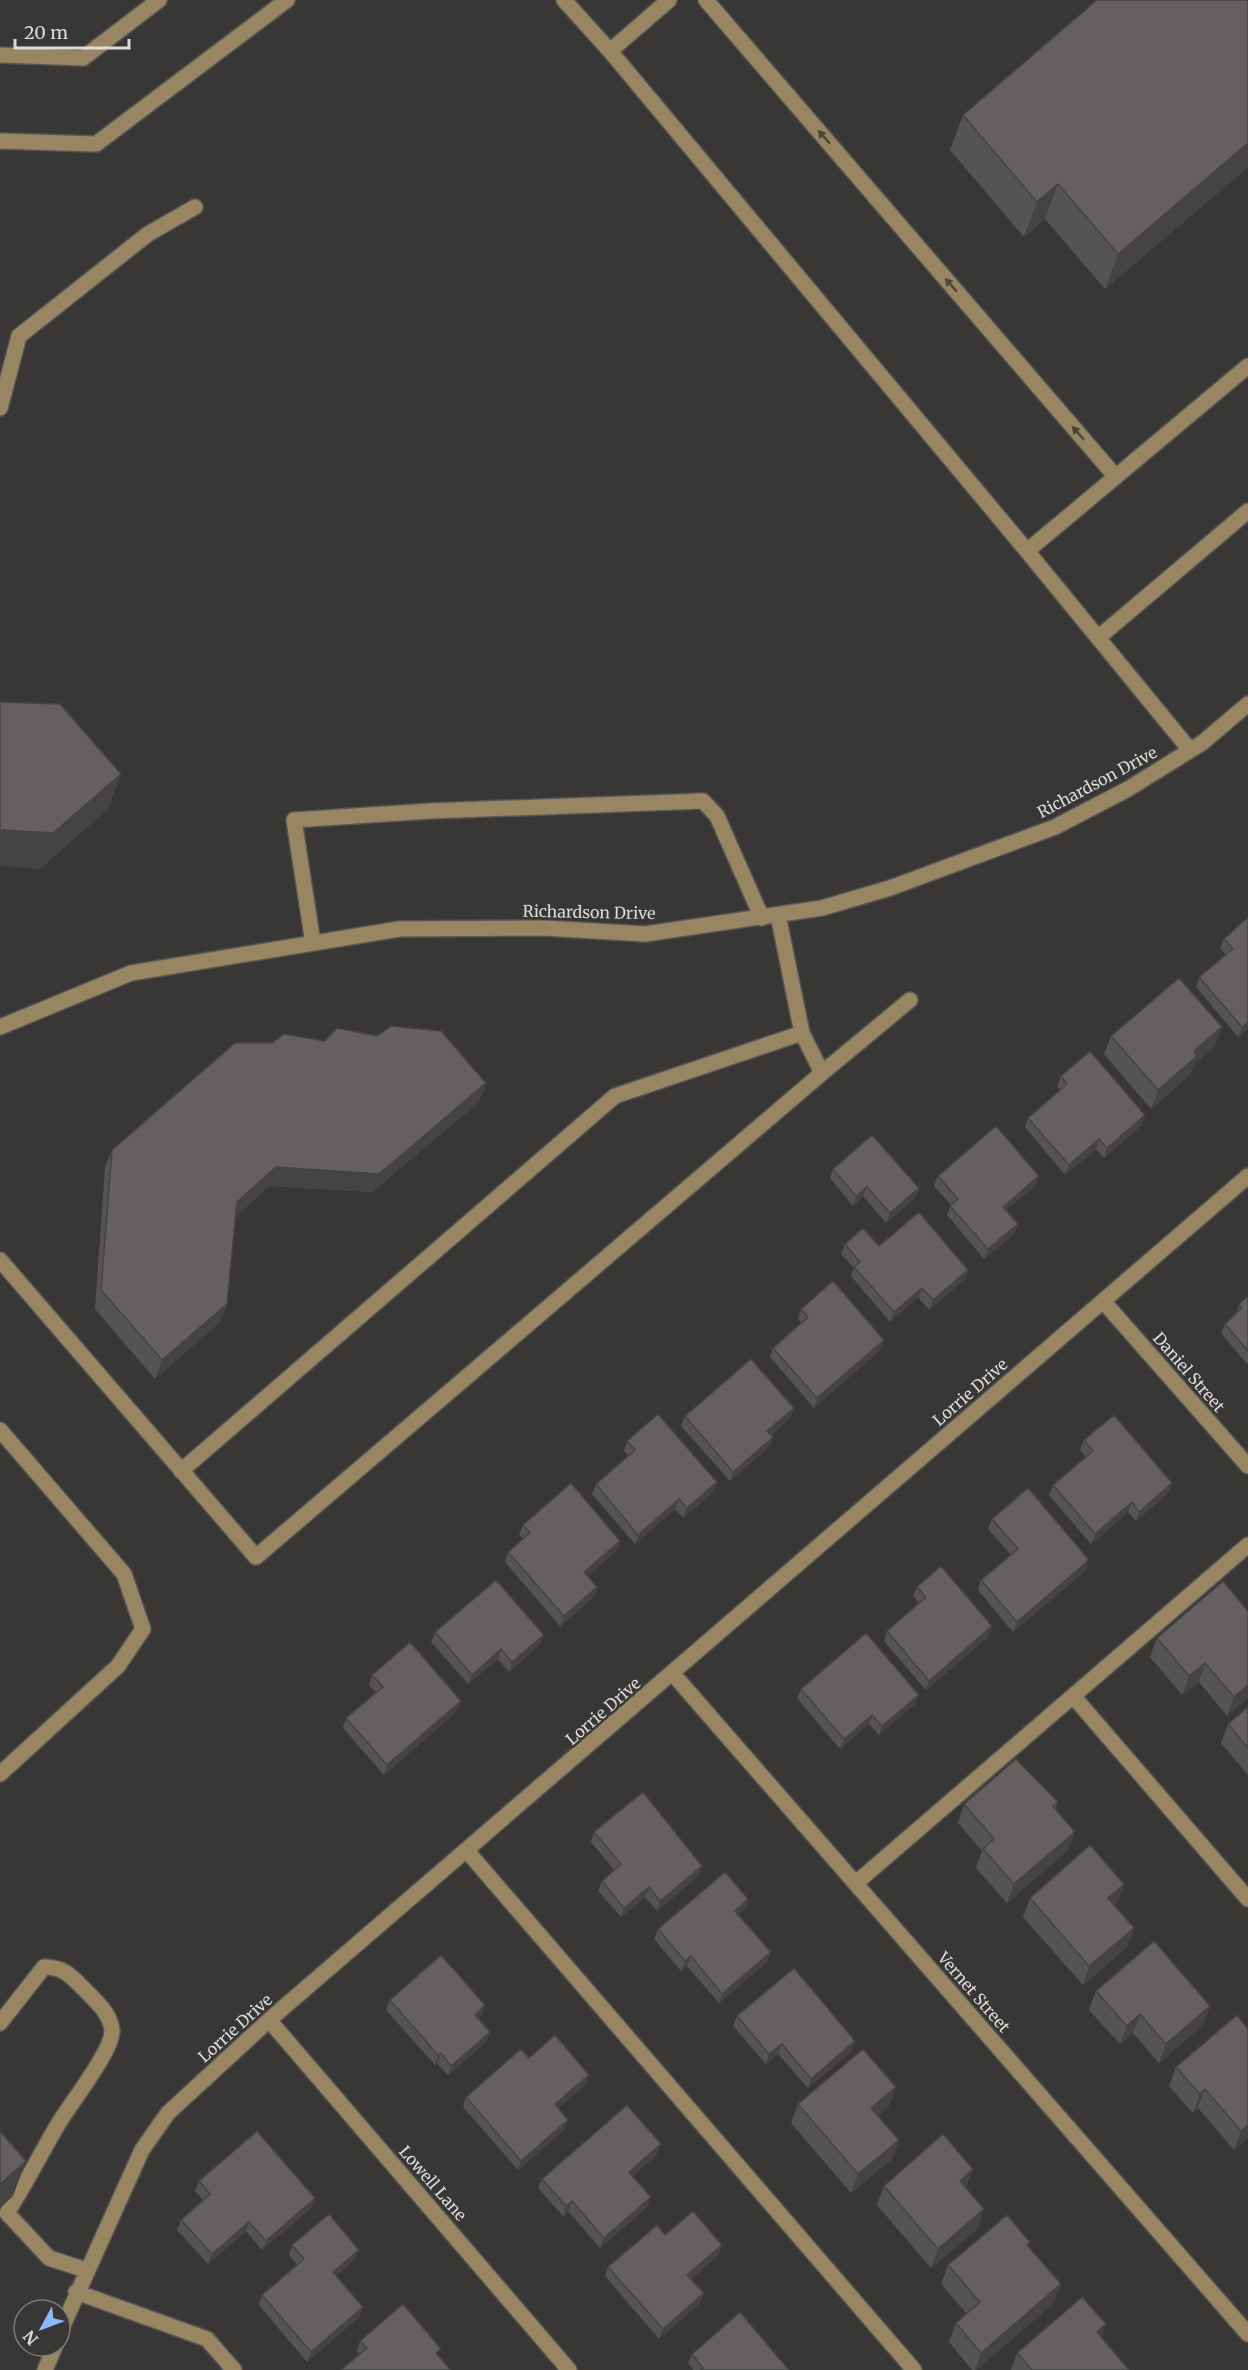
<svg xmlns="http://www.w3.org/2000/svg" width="1248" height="2370" viewBox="0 0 1248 2370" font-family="Merriweather,serif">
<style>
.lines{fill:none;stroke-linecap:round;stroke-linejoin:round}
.minor-casing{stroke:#565553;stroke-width:18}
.minor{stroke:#988663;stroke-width:15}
.wall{fill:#565353}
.shaded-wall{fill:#464343}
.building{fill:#646060;stroke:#464343;stroke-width:1.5}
.oneway{fill:#4c473e}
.labels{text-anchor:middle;stroke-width:5;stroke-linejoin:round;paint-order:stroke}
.street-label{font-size:16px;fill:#dcdbda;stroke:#393735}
</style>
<rect width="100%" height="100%" fill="#393735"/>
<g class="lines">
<!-- minor casing -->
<g class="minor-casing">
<path id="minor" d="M 564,0 L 610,51 L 1027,551 L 1248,366
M 706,0 L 1116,477
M 610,51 L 669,0
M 0,55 L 83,58 L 159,0
M 0,141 L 96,144 L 287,0
M 0,408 L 19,336 L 148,234 L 195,207
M 1027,551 L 1190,750
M 1099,637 L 1248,511
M 313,943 L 294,820 L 430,811 L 703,801 L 717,816 L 762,918
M 0,1027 L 131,973 L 399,929 L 544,928 L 645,934 L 822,908 L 890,888 L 1055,827 L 1128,789 L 1202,743 L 1248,704
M 822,1073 L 910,1000
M 0,1260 L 256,1557 L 822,1073 L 802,1033 L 778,915
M 1103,1301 L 1248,1466
M 0,1430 L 124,1574 L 143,1629 L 118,1666 L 0,1774
M 181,1471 L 615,1096 L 802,1033
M 673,1674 L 1248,2334
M 1073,1696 L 1248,1899
M 467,1851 L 914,2370
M 856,1883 L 1248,1545
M 269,2020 L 569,2370
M 0,2023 L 44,1967 C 64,1967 71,1976 85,1990 C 96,2001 111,2014 112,2031 C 112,2052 69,2105 57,2126 C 40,2155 25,2185 7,2213 L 49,2258 L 86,2270
M 76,2292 L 207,2339 L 234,2370
M 60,2332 L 142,2150 L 168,2113 L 269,2020 L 1248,1176
M 45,2370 L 55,2346"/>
</g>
<!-- minor -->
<use href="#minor" class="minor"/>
</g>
<!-- wall -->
<path class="wall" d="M 1248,0 L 1248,167 L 1105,289 L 1045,219 L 1024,237 L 950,150 L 963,115 Z
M 1248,917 L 1248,1028 L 1238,1037 L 1196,987 L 1199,977 L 1226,955 L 1220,948 L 1224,939 Z
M 1111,1036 L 1215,1046 L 1195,1063 L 1190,1075 L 1151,1109 L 1104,1054 Z
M 1061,1076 L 1142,1125 L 1104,1158 L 1096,1149 L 1065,1175 L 1025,1127 L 1028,1118 L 1060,1090 L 1057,1086 Z
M 486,1083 L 479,1102 L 372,1192 L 269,1186 L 236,1216 L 227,1304 L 220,1322 L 155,1379 L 95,1309 L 105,1168 L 112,1150 Z
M 833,1169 L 919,1188 L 915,1198 L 886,1223 L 863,1196 L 853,1206 L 830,1178 Z
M 938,1176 L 1039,1176 L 1035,1186 L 1006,1210 L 1018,1224 L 1014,1234 L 984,1259 L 947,1215 L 951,1205 L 934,1186 Z
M 845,1244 L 879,1246 L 968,1270 L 965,1279 L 929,1310 L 918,1297 L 890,1322 L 851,1276 L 854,1268 L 841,1254 Z
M 1248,1296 L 1248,1365 L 1221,1333 L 1225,1324 L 1236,1314 L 1239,1304 Z
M 801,1309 L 881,1349 L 814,1408 L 770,1357 L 773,1348 L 801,1323 L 798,1319 Z
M 685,1416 L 790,1418 L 771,1435 L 773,1437 L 769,1447 L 730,1481 L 681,1426 Z
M 1084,1440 L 1169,1492 L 1136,1521 L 1128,1512 L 1091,1544 L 1049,1495 L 1053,1485 L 1086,1457 L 1080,1450 Z
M 627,1441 L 717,1482 L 713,1492 L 683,1518 L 675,1509 L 635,1544 L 592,1494 L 596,1484 L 628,1456 L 624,1451 Z
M 992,1519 L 1086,1570 L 1013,1632 L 978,1590 L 981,1580 L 1011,1555 L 988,1529 Z
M 523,1525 L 617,1550 L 587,1576 L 597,1587 L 594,1597 L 560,1626 L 505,1562 L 508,1552 L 524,1539 L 519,1535 Z
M 917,1587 L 989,1636 L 926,1690 L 884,1641 L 887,1631 L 919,1603 L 913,1596 Z
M 1248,1611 L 1248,1698 L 1227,1716 L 1199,1682 L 1182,1695 L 1150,1657 L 1157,1638 Z
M 435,1632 L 544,1635 L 540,1644 L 509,1672 L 498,1659 L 468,1684 L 431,1642 Z
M 372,1675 L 457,1711 L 384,1775 L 343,1728 L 346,1718 L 376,1692 L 369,1685 Z
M 801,1689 L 915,1704 L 879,1735 L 869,1724 L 840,1749 L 797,1698 Z
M 1248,1707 L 1248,1775 L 1221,1743 L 1228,1724 Z
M 1058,1802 L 1055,1809 L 1075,1832 L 1068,1850 L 1007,1903 L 976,1868 L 982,1851 L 958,1823 L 964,1804 Z
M 594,1832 L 702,1866 L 698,1876 L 657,1911 L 645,1897 L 621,1917 L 598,1891 L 602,1881 L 614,1870 L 591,1842 Z
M 1124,1884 L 1117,1903 L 1114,1906 L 1134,1928 L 1127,1947 L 1083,1985 L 1023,1917 L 1030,1898 Z
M 748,1899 L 745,1909 L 738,1914 L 771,1952 L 767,1962 L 719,2003 L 687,1966 L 681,1971 L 654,1939 L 658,1929 Z
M 1096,1991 L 1210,2006 L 1203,2025 L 1159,2063 L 1133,2033 L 1120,2044 L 1089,2010 Z
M 390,2000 L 485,2005 L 482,2015 L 478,2018 L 486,2042 L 448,2075 L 437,2063 L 435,2065 L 386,2010 Z
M 737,2016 L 852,2051 L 808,2088 L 778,2054 L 766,2064 L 733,2026 Z
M 1248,2029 L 1248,2138 L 1234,2150 L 1198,2108 L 1193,2113 L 1169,2086 L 1176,2067 Z
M 529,2058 L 586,2084 L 558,2108 L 565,2129 L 518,2170 L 463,2107 L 466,2097 Z
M 798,2104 L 889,2106 L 878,2115 L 899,2140 L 892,2159 L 851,2193 L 791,2123 Z
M 657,2154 L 633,2176 L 647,2207 L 600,2248 L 568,2211 L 563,2216 L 538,2188 L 542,2179 Z
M 199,2181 L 315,2198 L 312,2207 L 262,2250 L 246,2231 L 208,2264 L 177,2230 L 181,2220 L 203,2200 L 195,2191 Z
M 884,2186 L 966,2188 L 978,2228 L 931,2268 L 877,2205 Z
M 665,2235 L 722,2245 L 719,2254 L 691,2279 L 700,2303 L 659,2339 L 605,2276 L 608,2267 Z
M 1030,2242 L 1028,2247 L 1054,2303 L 976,2370 L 972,2370 L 949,2342 L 956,2323 L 967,2314 L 941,2284 L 948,2265 Z
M 292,2245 L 359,2250 L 355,2259 L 336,2276 L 363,2307 L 359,2317 L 307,2362 L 259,2305 L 262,2295 L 297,2265 L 289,2255 Z
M 1101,2338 L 1129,2370 L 1011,2370 L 1017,2353 Z
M 360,2341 L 438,2355 L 360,2354 L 357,2351 Z
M 692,2354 L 789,2370 L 693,2370 L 688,2363 Z"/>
<!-- shaded-wall -->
<path class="shaded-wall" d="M 1248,143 L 1248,167 L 1105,289 L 1118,254 Z
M 1058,184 L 1045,219 L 1024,237 L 1037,202 Z
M 121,774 L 108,809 L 40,869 L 0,866 L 0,830 Z
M 1248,1022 L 1248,1028 L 1238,1037 L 1242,1027 Z
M 1222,1027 L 1215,1046 L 1195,1063 L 1190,1075 L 1151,1109 L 1158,1090 L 1194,1051 Z
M 486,1083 L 479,1102 L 372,1192 L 269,1186 L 231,1221 L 237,1202 L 276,1167 Z
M 1145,1115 L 1142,1125 L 1104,1158 L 1107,1148 Z
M 1099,1139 L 1096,1149 L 1065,1175 L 1069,1165 Z
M 1039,1176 L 1035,1186 L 999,1216 L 1003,1207 Z
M 867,1187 L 863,1196 L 853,1206 L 856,1196 Z
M 919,1188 L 915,1198 L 886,1223 L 890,1213 Z
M 1018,1224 L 1014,1234 L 984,1259 L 988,1249 Z
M 968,1270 L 965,1279 L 929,1310 L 933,1300 Z
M 922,1288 L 918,1297 L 890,1322 L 894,1312 Z
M 227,1304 L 220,1322 L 155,1379 L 162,1360 Z
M 884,1340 L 881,1349 L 814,1408 L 817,1398 Z
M 794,1408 L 790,1418 L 764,1441 L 767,1431 Z
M 773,1437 L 769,1447 L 730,1481 L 733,1472 Z
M 717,1482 L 713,1492 L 683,1518 L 687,1508 Z
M 1172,1483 L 1169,1492 L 1136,1521 L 1139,1512 Z
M 679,1499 L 675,1509 L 635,1544 L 638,1535 Z
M 1132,1502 L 1128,1512 L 1091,1544 L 1095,1534 Z
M 620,1541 L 617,1550 L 580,1582 L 584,1572 Z
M 1089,1560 L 1086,1570 L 1013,1632 L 1017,1622 Z
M 597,1587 L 594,1597 L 560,1626 L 564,1616 Z
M 992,1626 L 989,1636 L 926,1690 L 929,1681 Z
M 544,1635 L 540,1644 L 509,1672 L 512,1662 Z
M 501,1649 L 498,1659 L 468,1684 L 472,1675 Z
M 1205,1663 L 1199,1682 L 1182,1695 L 1189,1676 Z
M 1248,1685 L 1248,1698 L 1227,1716 L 1234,1697 Z
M 919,1695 L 915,1704 L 879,1735 L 882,1726 Z
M 461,1701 L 457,1711 L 384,1775 L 387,1765 Z
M 872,1715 L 869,1724 L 840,1749 L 844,1739 Z
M 1075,1832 L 1068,1850 L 1007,1903 L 1014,1884 Z
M 702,1866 L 698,1876 L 657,1911 L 660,1901 Z
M 1124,1884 L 1117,1903 L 1101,1917 L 1108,1898 Z
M 649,1887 L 645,1897 L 621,1917 L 624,1908 Z
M 748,1899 L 745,1909 L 732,1920 L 735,1911 Z
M 1134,1928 L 1127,1947 L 1083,1985 L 1089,1966 Z
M 771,1952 L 767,1962 L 719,2003 L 722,1994 Z
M 691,1956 L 687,1966 L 681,1971 L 685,1961 Z
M 485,2005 L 482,2015 L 471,2025 L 475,2015 Z
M 1210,2006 L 1203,2025 L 1159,2063 L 1166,2044 Z
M 1140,2014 L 1133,2033 L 1120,2044 L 1127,2026 Z
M 490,2032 L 486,2042 L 448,2075 L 451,2066 Z
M 855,2041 L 852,2051 L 808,2088 L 811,2079 Z
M 782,2044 L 778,2054 L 766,2064 L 769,2054 Z
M 441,2053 L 437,2063 L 435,2065 L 438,2055 Z
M 589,2075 L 586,2084 L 552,2114 L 555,2104 Z
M 896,2087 L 889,2106 L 864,2126 L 871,2108 Z
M 1205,2089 L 1198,2108 L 1193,2113 L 1200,2094 Z
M 568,2120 L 565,2129 L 518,2170 L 521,2161 Z
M 1248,2125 L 1248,2138 L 1234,2150 L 1241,2131 Z
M 899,2140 L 892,2159 L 851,2193 L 858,2174 Z
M 661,2144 L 657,2154 L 626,2182 L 629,2172 Z
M 26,2161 L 13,2196 L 0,2208 L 0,2184 Z
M 973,2169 L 966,2188 L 960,2181 Z
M 651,2197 L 647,2207 L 600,2248 L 604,2238 Z
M 315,2198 L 312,2207 L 262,2250 L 266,2241 Z
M 572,2201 L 568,2211 L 563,2216 L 566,2206 Z
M 984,2209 L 978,2228 L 931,2268 L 938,2249 Z
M 249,2222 L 246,2231 L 208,2264 L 212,2254 Z
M 722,2245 L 719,2254 L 684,2285 L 687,2275 Z
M 359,2250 L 355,2259 L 330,2282 L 333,2272 Z
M 1061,2284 L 1054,2303 L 976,2370 L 975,2370 L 981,2353 Z
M 704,2293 L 700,2303 L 659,2339 L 663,2329 Z
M 363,2307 L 359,2317 L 307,2362 L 311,2352 Z
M 1106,2324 L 1099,2343 L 1097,2332 Z"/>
<!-- building -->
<path class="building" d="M 1097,0 L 1248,0 L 1248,143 L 1118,254 L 1058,184 L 1037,202 L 963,115 Z
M 0,702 L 60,704 L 121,774 L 53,833 L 0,830 Z
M 1248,917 L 1248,1022 L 1242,1027 L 1199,977 L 1233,949 L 1224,939 Z
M 1179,978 L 1222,1027 L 1194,1051 L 1197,1056 L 1158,1090 L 1111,1036 Z
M 391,1026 L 441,1031 L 486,1083 L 379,1174 L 276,1167 L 237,1202 L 227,1304 L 162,1360 L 101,1290 L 112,1150 L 235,1043 L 272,1043 L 284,1034 L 325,1041 L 337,1028 L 377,1036 Z
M 1090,1051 L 1145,1115 L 1107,1148 L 1099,1139 L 1069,1165 L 1028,1118 L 1067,1084 L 1061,1076 Z
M 996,1126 L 1039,1176 L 1003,1207 L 1018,1224 L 988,1249 L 950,1206 L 958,1199 L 938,1176 Z
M 872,1135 L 919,1188 L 890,1213 L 867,1187 L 856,1196 L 833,1169 Z
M 919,1212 L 968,1270 L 933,1300 L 922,1288 L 894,1312 L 854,1267 L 860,1262 L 845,1244 L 863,1228 L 879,1246 Z
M 833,1281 L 884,1340 L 817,1398 L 773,1348 L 808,1317 L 801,1309 Z
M 1248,1296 L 1248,1351 L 1225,1324 L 1242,1308 L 1239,1304 Z
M 751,1359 L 794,1408 L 767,1431 L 773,1437 L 733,1472 L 685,1416 Z
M 658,1414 L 717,1482 L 687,1508 L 679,1499 L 638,1535 L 596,1484 L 635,1450 L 627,1441 Z
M 1114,1415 L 1172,1483 L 1139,1512 L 1132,1502 L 1095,1534 L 1053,1485 L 1093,1451 L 1084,1440 Z
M 571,1483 L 620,1541 L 584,1572 L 597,1587 L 564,1616 L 508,1552 L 530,1533 L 523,1525 Z
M 1028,1488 L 1089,1560 L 1017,1622 L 981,1580 L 1018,1549 L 992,1519 Z
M 941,1566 L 992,1626 L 929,1681 L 887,1631 L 926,1597 L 917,1587 Z
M 496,1580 L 544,1635 L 512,1662 L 501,1649 L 472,1675 L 435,1632 Z
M 1223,1581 L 1248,1611 L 1248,1685 L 1234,1697 L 1205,1663 L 1189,1676 L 1157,1638 Z
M 866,1633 L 919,1695 L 882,1726 L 872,1715 L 844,1739 L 801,1689 Z
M 410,1642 L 461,1701 L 387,1765 L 346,1718 L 383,1687 L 372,1675 Z
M 1248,1707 L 1248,1748 L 1228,1724 Z
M 1016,1759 L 1058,1802 L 1053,1806 L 1075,1832 L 1014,1884 L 983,1849 L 994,1839 L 964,1804 Z
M 643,1792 L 702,1866 L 660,1901 L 649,1887 L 624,1908 L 602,1881 L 621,1864 L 594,1832 Z
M 1090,1845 L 1124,1884 L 1108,1898 L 1134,1928 L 1089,1966 L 1030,1898 Z
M 725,1872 L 748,1899 L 735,1911 L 771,1952 L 722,1994 L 691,1956 L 685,1961 L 658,1929 Z
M 1154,1941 L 1210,2006 L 1166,2044 L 1140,2014 L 1127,2026 L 1096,1991 Z
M 441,1955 L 485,2005 L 475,2015 L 490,2032 L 451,2066 L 441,2053 L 438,2055 L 390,2000 Z
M 794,1968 L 855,2041 L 811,2079 L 782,2044 L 769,2054 L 737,2016 Z
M 1237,2015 L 1248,2029 L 1248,2125 L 1241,2131 L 1205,2089 L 1200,2094 L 1176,2067 Z
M 555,2035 L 589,2075 L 555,2104 L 568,2120 L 521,2161 L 466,2097 L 521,2049 L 529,2058 Z
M 863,2049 L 896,2087 L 871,2108 L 899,2140 L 858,2174 L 798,2104 Z
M 627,2105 L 661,2144 L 629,2172 L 651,2197 L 604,2238 L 572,2201 L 566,2206 L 542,2179 Z
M 0,2131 L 26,2161 L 0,2184 Z
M 257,2131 L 315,2198 L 266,2241 L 249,2222 L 212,2254 L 181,2220 L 210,2194 L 199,2181 Z
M 943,2134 L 973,2169 L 960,2181 L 984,2209 L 938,2249 L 884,2186 Z
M 693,2211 L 722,2245 L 687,2275 L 704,2293 L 663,2329 L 608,2267 L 657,2225 L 665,2235 Z
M 329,2214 L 359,2250 L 333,2272 L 363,2307 L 311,2352 L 262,2295 L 304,2259 L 292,2245 Z
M 1007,2215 L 1030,2242 L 1027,2245 L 1061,2284 L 981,2353 L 956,2323 L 980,2302 L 948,2265 Z
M 1082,2297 L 1106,2324 L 1097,2332 L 1129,2370 L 1032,2370 L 1017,2353 Z
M 403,2304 L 441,2349 L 436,2353 L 451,2370 L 341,2370 L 367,2348 L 360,2341 Z
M 740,2312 L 789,2370 L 701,2370 L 703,2368 L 692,2354 Z"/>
<!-- one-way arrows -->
<defs><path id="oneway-solid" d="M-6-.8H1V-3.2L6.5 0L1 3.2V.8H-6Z" transform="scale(1.5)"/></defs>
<g class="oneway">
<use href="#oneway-solid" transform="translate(824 137) rotate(-131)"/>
<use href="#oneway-solid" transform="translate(951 285) rotate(-131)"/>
<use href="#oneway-solid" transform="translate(1078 433) rotate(-131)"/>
</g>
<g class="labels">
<!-- street labels -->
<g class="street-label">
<text transform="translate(1097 782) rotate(-28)" y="6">Richardson Drive</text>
<text transform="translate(589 912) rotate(1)" y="6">Richardson Drive</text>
<text transform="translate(1189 1372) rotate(49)" y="6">Daniel Street</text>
<text transform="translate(970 1392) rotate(-41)" y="6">Lorrie Drive</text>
<text transform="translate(603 1711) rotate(-41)" y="6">Lorrie Drive</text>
<text transform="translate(974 1992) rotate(49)" y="6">Vernet Street</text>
<text transform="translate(235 2028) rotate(-42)" y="6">Lorrie Drive</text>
<text transform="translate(433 2183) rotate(49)" y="6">Lowell Lane</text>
</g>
</g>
<!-- north arrow -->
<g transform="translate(42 2328) rotate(229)"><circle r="28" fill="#393735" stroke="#7a7977" stroke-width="1.5"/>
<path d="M0-4.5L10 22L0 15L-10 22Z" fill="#8bb9fc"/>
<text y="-9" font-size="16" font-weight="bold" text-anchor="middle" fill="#dcdbda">N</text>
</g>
<!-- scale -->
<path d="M15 39v9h114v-9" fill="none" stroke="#dcdbda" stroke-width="3"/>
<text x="24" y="39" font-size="18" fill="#dcdbda" stroke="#393735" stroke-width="4.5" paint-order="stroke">20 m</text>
</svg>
